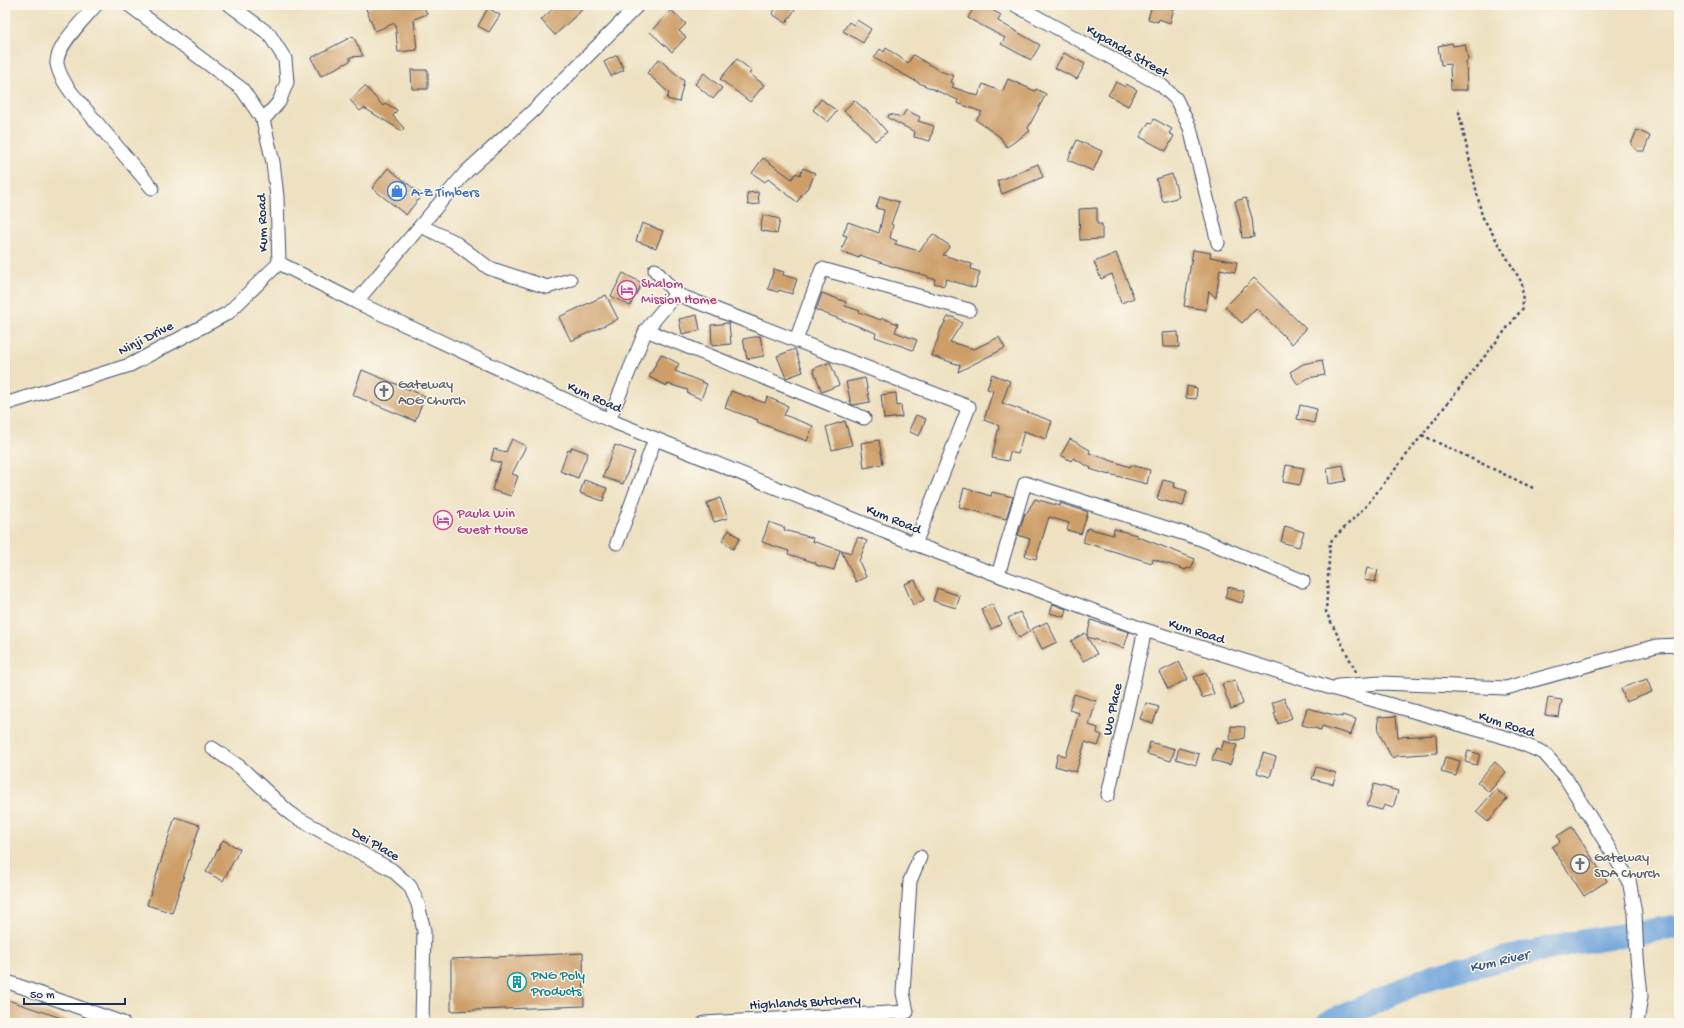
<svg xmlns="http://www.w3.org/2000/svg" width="1684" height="1028" viewBox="0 0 1684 1028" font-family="'Gochi Hand',sans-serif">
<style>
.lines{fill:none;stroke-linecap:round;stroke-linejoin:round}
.river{stroke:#6da2da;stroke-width:24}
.building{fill:#cd9e68}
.minor-casing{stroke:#3b4a6d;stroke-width:15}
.path{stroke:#3b4a6d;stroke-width:2.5;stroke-dasharray:3 3;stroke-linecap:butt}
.minor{stroke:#fff;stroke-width:13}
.labels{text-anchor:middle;stroke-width:3;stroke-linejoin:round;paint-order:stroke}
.street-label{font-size:14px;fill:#1b2f5e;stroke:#fbf7ec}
.shop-label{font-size:14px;fill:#366cbe;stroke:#fbf7ec;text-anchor:start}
.hotel-label{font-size:14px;fill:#b23c85;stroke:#fbf7ec;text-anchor:start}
.worship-label{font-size:14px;fill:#5b616d;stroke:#fbf7ec;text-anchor:start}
.culture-label{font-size:14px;fill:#0d838f;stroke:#fbf7ec;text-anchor:start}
.water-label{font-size:15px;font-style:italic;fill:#385789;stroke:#fbf7ec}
</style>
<rect width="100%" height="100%" fill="#fbf7ec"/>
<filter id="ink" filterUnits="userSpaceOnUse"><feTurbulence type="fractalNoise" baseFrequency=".025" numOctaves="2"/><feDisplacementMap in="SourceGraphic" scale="8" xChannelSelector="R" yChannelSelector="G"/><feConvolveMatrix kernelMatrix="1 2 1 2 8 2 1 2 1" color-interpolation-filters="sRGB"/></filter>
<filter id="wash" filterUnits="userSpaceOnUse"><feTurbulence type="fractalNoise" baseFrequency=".012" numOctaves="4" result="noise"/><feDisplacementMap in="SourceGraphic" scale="16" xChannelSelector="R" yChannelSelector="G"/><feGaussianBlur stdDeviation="0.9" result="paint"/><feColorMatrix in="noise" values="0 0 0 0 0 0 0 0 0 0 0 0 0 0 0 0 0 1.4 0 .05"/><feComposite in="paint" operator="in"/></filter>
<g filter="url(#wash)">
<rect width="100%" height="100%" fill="#eee1c1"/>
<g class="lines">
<!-- river -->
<path class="river" d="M 1328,1023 L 1435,975 L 1572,943 L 1679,926"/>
</g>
<g id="blocks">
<!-- building -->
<path class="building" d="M 375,5 L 423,5 L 427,14 L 414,19 L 417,50 L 398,52 L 395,23 L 375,31 L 366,9 Z
M 557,5 L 587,5 L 555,35 L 541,20 Z
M 778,5 L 798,5 L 786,23 L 772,14 Z
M 975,5 L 983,5 L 1001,15 L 998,21 L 1040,45 L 1031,60 L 1001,44 L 1005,38 L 968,18 Z
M 1152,5 L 1175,5 L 1170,23 L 1159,19 L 1158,22 L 1148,19 Z
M 488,8 L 500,15 L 489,32 L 478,26 Z
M 671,10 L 686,24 L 679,31 L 686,37 L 672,52 L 650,32 Z
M 857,20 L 871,29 L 863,43 L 843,31 L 849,22 L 853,25 Z
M 353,36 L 363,56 L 350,57 L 350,61 L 321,76 L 311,58 Z
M 1452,43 L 1453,46 L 1465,44 L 1468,60 L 1466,61 L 1467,90 L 1451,90 L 1450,64 L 1441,65 L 1438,46 Z
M 886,48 L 908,63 L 913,55 L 940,71 L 954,76 L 951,82 L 954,84 L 952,87 L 978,96 L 983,84 L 1002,92 L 1008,79 L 1035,91 L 1036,89 L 1046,94 L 1028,128 L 1030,131 L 1007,147 L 1000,137 L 976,120 L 982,112 L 957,103 L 958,100 L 919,83 L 874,58 L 880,49 L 884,52 Z
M 1064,53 L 1085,64 L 1077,79 L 1055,68 Z
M 617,55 L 624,70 L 611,76 L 604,62 Z
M 659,59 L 684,81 L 679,102 L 667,99 L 669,93 L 647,73 Z
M 737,59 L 752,71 L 749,73 L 764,85 L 750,102 L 720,79 Z
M 411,70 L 428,70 L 428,89 L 412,89 Z
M 704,73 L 722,88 L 713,99 L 695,84 Z
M 1116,82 L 1125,87 L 1126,84 L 1137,90 L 1128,106 L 1108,95 Z
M 365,86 L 383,106 L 385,103 L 397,110 L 393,116 L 404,128 L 402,131 L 364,108 L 360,111 L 350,100 Z
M 821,99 L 837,111 L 828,122 L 813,110 Z
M 854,100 L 874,117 L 887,132 L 875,141 L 863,127 L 844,111 Z
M 906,110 L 920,117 L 918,121 L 934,126 L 930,141 L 914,137 L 915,132 L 888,118 L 889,114 L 902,117 Z
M 1154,119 L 1172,129 L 1169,133 L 1174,136 L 1166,151 L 1140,137 L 1149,122 L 1152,123 Z
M 1637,130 L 1650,136 L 1644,151 L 1637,151 L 1631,144 Z
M 1077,140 L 1102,151 L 1093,171 L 1068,160 Z
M 763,158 L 792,179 L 796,173 L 800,175 L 803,168 L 815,173 L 808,189 L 806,189 L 797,202 L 768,179 L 765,182 L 752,173 Z
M 1038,164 L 1043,177 L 1002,194 L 997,181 Z
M 388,168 L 422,195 L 406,215 L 372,188 Z
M 1172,174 L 1179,197 L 1163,202 L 1156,179 Z
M 758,192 L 759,204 L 748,205 L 747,193 Z
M 880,196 L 899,202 L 891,224 L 893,225 L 890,238 L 897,241 L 895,244 L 919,251 L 933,234 L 950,246 L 943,255 L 972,264 L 971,269 L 980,272 L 975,288 L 946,279 L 944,286 L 934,283 L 935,279 L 928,278 L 928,276 L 894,267 L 860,255 L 859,258 L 841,251 L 847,236 L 843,235 L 848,222 L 879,233 L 884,210 L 876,208 Z
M 1246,198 L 1252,218 L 1254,237 L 1242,238 L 1240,220 L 1235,201 Z
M 1097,208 L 1097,224 L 1102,224 L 1102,239 L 1080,240 L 1079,209 Z
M 763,215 L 780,219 L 777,234 L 760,230 Z
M 642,223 L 663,231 L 656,248 L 636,241 Z
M 1193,250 L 1211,253 L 1210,257 L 1237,262 L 1235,272 L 1220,269 L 1216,298 L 1209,291 L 1206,310 L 1184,306 Z
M 1116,253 L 1134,298 L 1121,303 L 1112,274 L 1101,279 L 1094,262 Z
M 774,269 L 784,272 L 783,275 L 797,279 L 792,294 L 779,290 L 778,292 L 768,289 Z
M 623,273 L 642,283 L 630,306 L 611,296 Z
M 1254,278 L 1306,329 L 1292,344 L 1256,308 L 1242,323 L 1225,307 Z
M 822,293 L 846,302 L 845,306 L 860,311 L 859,312 L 881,320 L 882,318 L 898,324 L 895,332 L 917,340 L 913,350 L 875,337 L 876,333 L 816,310 Z
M 606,295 L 618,319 L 571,341 L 559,317 Z
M 697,315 L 700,330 L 682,334 L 679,319 Z
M 948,317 L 953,317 L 962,323 L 950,342 L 974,349 L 999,337 L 1005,348 L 958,372 L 960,365 L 932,356 L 941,329 Z
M 729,323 L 731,344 L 712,346 L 711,325 Z
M 1178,332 L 1179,347 L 1163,347 L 1162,333 Z
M 760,336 L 764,356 L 747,359 L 743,339 Z
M 795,349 L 803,372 L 786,378 L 777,356 Z
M 661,354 L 679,364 L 675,371 L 707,384 L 701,399 L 687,393 L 688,390 L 668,384 L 667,386 L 649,377 Z
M 1322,360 L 1325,375 L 1308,378 L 1298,385 L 1290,372 L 1303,364 Z
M 830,362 L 839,385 L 822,392 L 813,369 Z
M 362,370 L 425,396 L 415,421 L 353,395 Z
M 992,374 L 1010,381 L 1002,403 L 1052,421 L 1046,439 L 1024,431 L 1018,454 L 1010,452 L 1008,461 L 992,458 L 999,426 L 984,420 L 993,391 L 987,389 Z
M 865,378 L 870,402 L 854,405 L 851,404 L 846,382 Z
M 1187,386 L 1197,388 L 1196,399 L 1186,398 Z
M 731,391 L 765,403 L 767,397 L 788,406 L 784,415 L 813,426 L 807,441 L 757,422 L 758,420 L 725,408 Z
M 896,393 L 897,406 L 901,405 L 902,417 L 884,419 L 881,395 Z
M 1300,405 L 1317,409 L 1314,423 L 1297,419 Z
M 916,415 L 926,419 L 919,436 L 910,432 L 910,428 Z
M 845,421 L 852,445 L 832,450 L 826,427 Z
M 512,439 L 526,446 L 512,474 L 518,476 L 511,496 L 492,490 L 501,463 L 491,460 L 494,449 L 506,452 Z
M 1070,439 L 1090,450 L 1089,453 L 1130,467 L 1131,465 L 1150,470 L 1147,484 L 1109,474 L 1109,475 L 1090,469 L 1091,468 L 1073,458 L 1071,461 L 1061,455 Z
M 879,440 L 883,464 L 864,468 L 861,443 Z
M 615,445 L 635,452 L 623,484 L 603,477 Z
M 572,447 L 588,453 L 578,478 L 560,471 L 568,450 L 570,451 Z
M 1286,465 L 1304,468 L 1300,485 L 1283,482 Z
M 1343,465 L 1346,481 L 1329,484 L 1327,468 Z
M 584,480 L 607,488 L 603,501 L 580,493 Z
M 1163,480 L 1175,483 L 1174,487 L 1187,491 L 1183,506 L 1157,499 Z
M 964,488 L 991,496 L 992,492 L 1013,497 L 1006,519 L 959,507 Z
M 720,498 L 728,518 L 714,522 L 707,503 Z
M 1035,499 L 1060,506 L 1060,503 L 1088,512 L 1081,534 L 1067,530 L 1069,523 L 1049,517 L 1036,559 L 1025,556 L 1030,539 L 1018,535 L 1025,513 L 1026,514 Z
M 769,522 L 785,528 L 784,530 L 813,538 L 812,541 L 840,550 L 834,570 L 816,565 L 816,563 L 788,554 L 789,551 L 762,542 Z
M 1285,526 L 1304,532 L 1299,547 L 1281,542 Z
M 1087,528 L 1113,535 L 1114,529 L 1137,535 L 1136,536 L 1195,559 L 1191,569 L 1187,568 L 1186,570 L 1153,559 L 1152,563 L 1083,542 Z
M 729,530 L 740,538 L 733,549 L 722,541 Z
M 858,537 L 867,541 L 859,561 L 866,577 L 856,582 L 841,550 L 851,553 Z
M 1367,568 L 1378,570 L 1375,582 L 1364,580 Z
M 915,580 L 924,600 L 913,605 L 904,584 Z
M 1228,587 L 1245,591 L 1242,603 L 1225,598 Z
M 937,588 L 960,596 L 956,608 L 933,601 Z
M 992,604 L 1002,624 L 991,629 L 981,609 Z
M 1053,604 L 1066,609 L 1064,617 L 1050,613 Z
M 1020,612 L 1030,631 L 1019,638 L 1008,618 Z
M 1091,620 L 1129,632 L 1124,648 L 1087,637 L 1097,654 L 1083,661 L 1071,641 L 1085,633 L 1087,636 Z
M 1047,622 L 1057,642 L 1042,649 L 1032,629 Z
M 1179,662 L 1188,679 L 1168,689 L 1159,672 Z
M 1206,673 L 1214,694 L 1202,698 L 1194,677 Z
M 1647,679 L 1652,692 L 1626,702 L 1621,688 Z
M 1235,680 L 1243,704 L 1231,709 L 1222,684 Z
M 1074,694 L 1096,701 L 1089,725 L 1098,728 L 1097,733 L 1102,735 L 1098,746 L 1085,742 L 1076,772 L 1055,766 L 1058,754 L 1066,756 L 1079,713 L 1069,710 Z
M 1284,698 L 1292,718 L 1278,724 L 1274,713 L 1276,712 L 1272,703 Z
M 1548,698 L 1562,700 L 1559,717 L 1545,715 Z
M 1146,703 L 1159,707 L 1153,723 L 1140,719 Z
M 1307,708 L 1342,717 L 1342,715 L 1356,719 L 1351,735 L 1322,726 L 1321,730 L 1302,725 Z
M 1396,716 L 1398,737 L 1436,735 L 1437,753 L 1397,756 L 1392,758 L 1379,733 L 1378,717 Z
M 1231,726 L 1245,727 L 1244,738 L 1238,740 L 1230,740 Z
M 1224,741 L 1237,745 L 1230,765 L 1212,760 L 1216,748 L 1221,750 Z
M 1150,742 L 1175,749 L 1171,761 L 1147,754 Z
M 1179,748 L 1199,754 L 1196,765 L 1176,759 Z
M 1468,751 L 1480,754 L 1477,765 L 1465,762 Z
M 1263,753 L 1276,757 L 1270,777 L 1257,773 Z
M 1445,757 L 1460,761 L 1456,776 L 1441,772 Z
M 1495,762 L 1506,772 L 1489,792 L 1477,782 Z
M 1316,767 L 1336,773 L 1333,784 L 1312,779 Z
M 1374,784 L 1398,791 L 1393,808 L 1384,805 L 1382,810 L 1367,806 Z
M 1496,789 L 1507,799 L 1488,822 L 1476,812 Z
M 175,817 L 200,825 L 172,913 L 147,905 Z
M 1572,827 L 1607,881 L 1584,896 L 1552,847 L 1560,842 L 1557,836 Z
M 223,840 L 240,849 L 223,881 L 206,872 Z
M 583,953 L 584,1006 L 451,1011 L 451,959 Z
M 5,999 L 70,1021 L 69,1023 L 5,1023 Z"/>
</g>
</g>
<g filter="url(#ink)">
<use href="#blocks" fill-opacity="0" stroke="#3b4a6d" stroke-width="1"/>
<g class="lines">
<!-- minor casing -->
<g class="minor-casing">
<path id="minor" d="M 96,5 C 85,18 55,47 57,64 C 59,75 65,84 71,92 L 152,188
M 129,5 L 242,89 L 263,120 L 273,162 L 277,197 L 279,263 L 356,302 L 609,420 L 915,544 L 1145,630 L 1328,687 L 1511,739 L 1544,753 L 1565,777 L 1629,880 L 1635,913 L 1637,957 L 1641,996 L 1637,1023
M 230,5 L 269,34 L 285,59 L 287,82 L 279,102 L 263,120
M 1015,5 L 1161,85 L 1176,99 L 1190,128 L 1218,243
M 421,226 L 453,241 L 489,268 L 547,287 L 570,280
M 655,270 L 676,294
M 356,302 L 466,172 L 532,112 L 638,5
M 646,330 L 864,418
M 796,340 L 822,269 L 969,310
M 5,404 L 130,365 L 228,313 L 279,263
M 609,420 L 646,330 L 676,294 L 969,407 L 915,544
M 617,543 L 655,439
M 998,575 L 1025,483 L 1201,539 L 1303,581
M 1338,686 L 1381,683 L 1506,688 L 1656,646 L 1679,645
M 212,748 L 240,767 L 292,815 L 392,870 L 410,886 L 418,904 L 424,931 L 422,1023
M 1108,795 L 1145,630
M 5,981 L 123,1023
M 704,1023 L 907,1012 L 903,993 L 910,881 L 920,857"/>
</g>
<!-- path -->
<path class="path" d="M 1422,435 L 1533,488
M 1356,672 L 1326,612 L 1330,542 L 1366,506 L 1523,308 L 1522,283 L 1482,216 L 1458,108"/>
<!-- minor -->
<use href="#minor" class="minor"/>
</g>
</g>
<!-- icons -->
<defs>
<g id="shop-ring" transform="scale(1)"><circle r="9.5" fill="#fbf7ec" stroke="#3f7fe0" stroke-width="1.5"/><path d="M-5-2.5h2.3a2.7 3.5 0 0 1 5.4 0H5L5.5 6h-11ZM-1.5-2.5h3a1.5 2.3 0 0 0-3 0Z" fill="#3f7fe0"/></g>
<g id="hotel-ring" transform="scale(1)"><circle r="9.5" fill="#fbf7ec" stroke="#d1479c" stroke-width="1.5"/><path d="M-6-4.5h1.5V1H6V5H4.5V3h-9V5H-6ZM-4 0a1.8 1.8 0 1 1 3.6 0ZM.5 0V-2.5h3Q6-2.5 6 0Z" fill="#d1479c"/></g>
<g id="church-ring" transform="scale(1)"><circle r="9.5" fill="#fbf7ec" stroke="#6b7280" stroke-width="1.5"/><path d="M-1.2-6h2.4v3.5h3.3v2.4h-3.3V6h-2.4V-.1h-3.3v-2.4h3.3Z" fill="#6b7280"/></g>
<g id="building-ring" transform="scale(1)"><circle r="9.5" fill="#fbf7ec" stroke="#0f9aa8" stroke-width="1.5"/><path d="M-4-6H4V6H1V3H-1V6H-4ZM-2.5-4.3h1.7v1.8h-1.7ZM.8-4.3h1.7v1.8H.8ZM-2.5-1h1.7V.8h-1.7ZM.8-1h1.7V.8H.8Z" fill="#0f9aa8"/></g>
</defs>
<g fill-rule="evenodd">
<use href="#shop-ring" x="397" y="191"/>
<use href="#hotel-ring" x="627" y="290"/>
<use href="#church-ring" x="384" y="391"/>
<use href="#hotel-ring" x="443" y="520"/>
<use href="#church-ring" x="1580" y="864"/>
<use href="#building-ring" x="517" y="982"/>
</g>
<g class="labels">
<!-- street labels -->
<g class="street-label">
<text transform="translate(1128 50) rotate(30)" y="5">Kupanda Street</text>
<text transform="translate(261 223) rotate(-92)" y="5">Kum Road</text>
<text transform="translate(145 337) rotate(-27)" y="5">Ninji Drive</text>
<text transform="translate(595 396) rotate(24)" y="5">Kum Road</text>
<text transform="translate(894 518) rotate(22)" y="5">Kum Road</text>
<text transform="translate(1197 630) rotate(17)" y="5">Kum Road</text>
<text transform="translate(1111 709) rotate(-78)" y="5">Wo Place</text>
<text transform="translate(1507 723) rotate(18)" y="5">Kum Road</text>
<text transform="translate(376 843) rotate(30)" y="5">Dei Place</text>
<text transform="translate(805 1001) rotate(-3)" y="5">Highlands Butchery</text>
</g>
<!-- shop labels -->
<g class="shop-label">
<text x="411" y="196">A-Z Timbers</text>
</g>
<!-- hotel labels -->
<g class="hotel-label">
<text x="641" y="287">Shalom<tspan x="641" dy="16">Mission Home</tspan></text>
<text x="457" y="517">Paula Win<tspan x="457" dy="16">Guest House</tspan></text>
</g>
<!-- worship labels -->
<g class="worship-label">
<text x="398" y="388">Gateway<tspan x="398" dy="16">AOG Church</tspan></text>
<text x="1594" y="861">Gateway<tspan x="1594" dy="16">SDA Church</tspan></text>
</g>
<!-- culture labels -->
<g class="culture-label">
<text x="531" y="979">PNG Poly<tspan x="531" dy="16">Products</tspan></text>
</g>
<!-- water labels -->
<g class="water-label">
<text transform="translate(1499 960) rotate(-13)" y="5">Kum River</text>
</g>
</g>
<!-- margin -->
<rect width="1684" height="1028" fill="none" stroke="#fbf7ec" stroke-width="20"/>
<!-- scale -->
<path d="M24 998v6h101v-6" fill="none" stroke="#1b2f5e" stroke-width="2"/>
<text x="30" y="998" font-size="12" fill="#1b2f5e" stroke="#fbf7ec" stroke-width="3" paint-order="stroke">50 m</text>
</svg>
